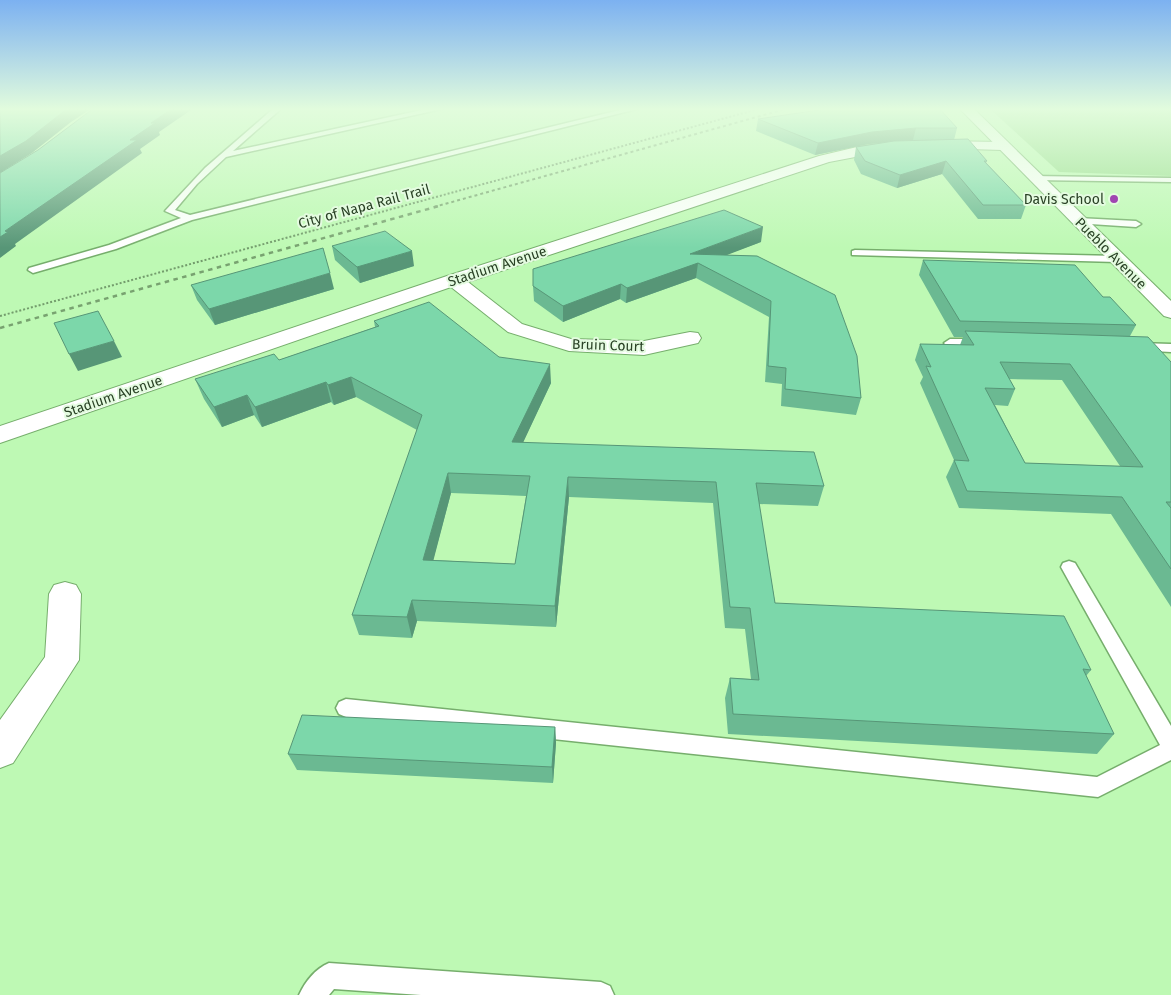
<svg xmlns="http://www.w3.org/2000/svg" width="1171" height="995" viewBox="0 0 1171 995" font-family="'Fira Sans',sans-serif">
<style>
.green{fill:#98dd8d}
.lines{fill:none;stroke-linecap:round;stroke-linejoin:round}
.service-casing{stroke:#76ae6c;stroke-width:3}
.minor-casing{stroke:#76ae6c;stroke-width:2}
.tertiary-casing{stroke:#76ae6c;stroke-width:2}
.path{stroke:#739c6c;stroke-width:2;stroke-dasharray:2 2;stroke-linecap:butt}
.service{fill:#fff;fill-rule:evenodd}
.minor{fill:#fff;fill-rule:evenodd}
.tertiary{fill:#fff;fill-rule:evenodd}
.rail-far1{stroke:#78a270;stroke-width:2;stroke-dasharray:3 3;stroke-linecap:butt}
.rail{stroke:#78a270;stroke-width:2.5;stroke-dasharray:4.5 4.5;stroke-linecap:butt}
.wall{fill:#6bb992;fill-rule:evenodd}
.shaded-wall{fill:#579677}
.building{fill:#7cd7aa;stroke:#579677;fill-rule:evenodd}
.poi-dot{fill:#a046b1;stroke:#e4fbe0;stroke-width:2}
.labels{text-anchor:middle;stroke-width:4;stroke-linejoin:round;paint-order:stroke}
.far-poi-label{font-size:14px;fill:#294125;stroke:#e4fbe0;text-anchor:end}
.far-street-label{font-size:14px;fill:#294125;stroke:#e4fbe0}
</style>
<rect width="100%" height="100%" fill="#bef9b4"/>
<!-- green -->
<path class="green" d="M 989,108 L 1171,108 L 1171,176 L 1059,172 Z"/>
<g class="lines">
<!-- service casing -->
<g class="service-casing">
<path id="service" d="M 274,108 L 282,108 L 233,151 L 431,108 L 446,108 L 226,157 L 197,184 L 175,210 L 190,215 L 628,108 L 641,108 L 192,220 L 116,249 L 33,273 L 28,270 L 29,268 L 109,245 L 181,218 L 165,211 L 205,168 Z
M 1032,176 L 1171,178 L 1171,182 L 1035,180 L 1032,180 Z
M 1078,218 L 1136,221 L 1141,224 L 1136,227 L 1075,223 L 1075,219 Z
M 855,250 L 1117,256 L 1122,259 L 1117,262 L 852,255 L 852,251 Z
M 950,339 L 981,339 L 987,343 L 981,347 L 946,345 L 944,343 Z
M 1139,343 L 1171,344 L 1171,352 L 1135,350 L 1133,347 Z
M 1069,561 L 1075,563 L 1171,726 L 1171,760 L 1098,797 L 346,717 L 339,714 L 336,708 L 339,702 L 346,699 L 1097,777 L 1160,745 L 1061,567 L 1063,563 Z
M 329,963 L 601,982 L 610,986 L 614,995 L 421,995 L 334,989 L 329,995 L 299,995 C 305,982 315,969 329,963 Z"/>
</g>
<!-- minor casing -->
<g class="minor-casing">
<path id="minor" d="M 937,141 L 1003,142 L 1010,146 L 1003,150 L 932,148 L 930,145 Z
M 892,142 L 897,143 L 899,146 L 897,149 L 829,162 L 468,282 L 522,324 L 571,339 L 644,341 L 690,332 L 698,333 L 701,338 L 698,343 L 644,355 L 569,351 L 508,332 L 451,287 L 0,443 L 0,426 L 447,276 L 819,156 L 857,147 Z
M 65,582 L 76,585 L 81,594 L 79,660 L 13,763 L 0,768 L 0,720 L 45,657 L 49,594 L 54,585 Z"/>
</g>
<!-- tertiary casing -->
<g class="tertiary-casing">
<path id="tertiary" d="M 959,108 L 973,108 L 1171,301 L 1171,318 L 1164,316 Z"/>
</g>
<!-- path -->
<path class="path" d="M 0,316 L 762,108"/>
<!-- service -->
<use href="#service" class="service"/>
<!-- minor -->
<use href="#minor" class="minor"/>
<!-- tertiary -->
<use href="#tertiary" class="tertiary"/>
<!-- rail-far1 -->
<path class="rail-far1" d="M 434,207 L 789,108"/>
<!-- rail -->
<path class="rail" d="M 0,328 L 439,206"/>
</g>
<!-- wall -->
<path class="wall" d="M 758,119 L 957,128 L 954,140 L 987,161 L 986,163 L 1026,205 L 1021,219 L 978,219 L 942,174 L 897,188 L 861,174 L 854,160 L 856,147 L 886,143 L 869,144 L 815,155 L 756,131 ZM 913,140 L 939,140 L 902,141 Z
M 761,242 L 725,255 L 757,256 L 861,398 L 856,415 L 781,406 L 782,384 L 765,382 L 769,317 L 696,278 L 626,303 L 620,299 L 563,322 L 534,301 L 533,286 Z
M 332,246 L 414,266 L 360,283 L 335,260 Z
M 923,260 L 1103,297 L 1136,325 L 1130,336 L 1171,362 L 1171,607 L 1111,514 L 959,508 L 946,477 L 954,460 L 920,383 L 923,377 L 915,360 L 920,344 L 960,345 L 963,337 L 954,337 L 919,275 ZM 1009,379 L 1062,380 L 1120,466 L 1025,463 L 995,405 L 1008,406 L 1015,389 Z
M 191,285 L 334,289 L 215,325 L 197,300 Z
M 374,321 L 499,357 L 551,383 L 523,442 L 824,486 L 818,506 L 759,504 L 775,603 L 1091,670 L 1086,676 L 1114,734 L 1097,754 L 728,734 L 725,698 L 730,678 L 751,679 L 745,629 L 725,628 L 713,503 L 569,497 L 556,627 L 417,621 L 412,638 L 359,635 L 352,615 L 417,430 L 356,397 L 334,405 L 331,402 L 262,427 L 254,415 L 222,427 L 204,399 L 195,379 L 279,360 L 375,327 ZM 451,493 L 526,496 L 515,564 L 433,560 Z
M 555,727 L 556,743 L 553,783 L 297,770 L 288,754 Z"/>
<!-- shaded-wall -->
<path class="shaded-wall" d="M 68,108 L 92,108 L 71,122 L 32,153 L 0,173 L 0,156 Z
M 173,108 L 190,108 L 191,110 L 159,132 L 160,135 L 140,149 L 142,153 L 15,244 L 16,246 L 0,258 L 0,237 L 5,231 L 130,140 L 151,123 Z
M 916,128 L 913,140 L 869,144 L 815,155 L 818,143 L 872,132 Z
M 946,161 L 942,174 L 897,188 L 900,175 Z
M 763,227 L 761,242 L 701,265 L 698,263 L 696,278 L 626,303 L 627,288 L 690,254 Z
M 412,251 L 414,266 L 360,283 L 357,267 Z
M 330,273 L 334,289 L 215,325 L 209,309 Z
M 621,284 L 620,299 L 563,322 L 563,306 Z
M 114,341 L 122,357 L 78,371 L 69,354 Z
M 550,364 L 551,383 L 514,462 L 512,442 Z
M 351,377 L 356,397 L 334,405 L 328,385 Z
M 326,382 L 331,402 L 262,427 L 255,407 Z
M 247,395 L 254,415 L 222,427 L 214,407 Z
M 448,473 L 451,493 L 428,581 L 423,560 Z
M 568,477 L 569,497 L 556,627 L 555,606 Z
M 412,600 L 417,621 L 412,638 L 407,617 Z
M 555,727 L 556,743 L 553,783 L 552,767 Z"/>
<!-- building -->
<path class="building" d="M 0,108 L 68,108 L 26,141 L 0,156 Z
M 94,108 L 173,108 L 151,123 L 155,123 L 130,140 L 137,140 L 5,231 L 8,232 L 0,237 L 0,173 L 38,150 Z
M 833,108 L 939,108 L 957,128 L 916,128 L 872,132 L 818,143 L 758,119 Z
M 968,139 L 987,161 L 984,161 L 1026,205 L 983,205 L 946,161 L 900,175 L 865,161 L 856,147 L 894,141 Z
M 724,210 L 763,227 L 690,254 L 757,256 L 835,295 L 857,356 L 861,398 L 785,389 L 786,368 L 768,366 L 771,301 L 698,263 L 627,288 L 621,284 L 563,306 L 533,286 L 533,269 Z
M 385,231 L 412,251 L 357,267 L 332,246 Z
M 323,248 L 330,273 L 209,309 L 191,285 Z
M 923,260 L 1075,265 L 1103,297 L 1110,297 L 1136,325 L 960,321 Z
M 429,302 L 499,357 L 550,364 L 512,442 L 814,452 L 824,486 L 756,483 L 775,603 L 1064,616 L 1091,670 L 1083,669 L 1114,734 L 733,714 L 730,678 L 759,680 L 750,608 L 730,607 L 716,482 L 568,477 L 555,606 L 412,600 L 407,617 L 352,615 L 422,415 L 351,377 L 328,385 L 326,382 L 255,407 L 247,395 L 214,407 L 195,379 L 274,354 L 279,360 L 379,326 L 374,321 ZM 448,473 L 530,476 L 515,564 L 423,560 Z
M 98,311 L 114,341 L 69,354 L 54,323 Z
M 965,331 L 1148,337 L 1171,362 L 1171,502 L 1166,502 L 1171,508 L 1171,569 L 1122,497 L 967,491 L 954,460 L 969,461 L 926,366 L 931,367 L 920,344 L 974,345 ZM 1000,362 L 1070,364 L 1143,467 L 1025,463 L 985,388 L 1015,389 Z
M 302,715 L 555,727 L 552,767 L 288,754 Z"/>
<!-- sky -->
<linearGradient id="sky" x2="0" y2="1"><stop stop-color="#7cb1f1"/><stop offset="0.44" stop-color="#e2fcdd"/><stop offset="1" stop-color="#e2fcdd" stop-opacity="0"/></linearGradient>
<rect width="1171" height="248" fill="url(#sky)"/>
<!-- markers -->
<circle class="poi-dot" cx="1114" cy="199" r="5"/>
<g class="labels">
<!-- far-poi labels -->
<g class="far-poi-label">
<text x="1104" y="204">Davis School</text>
</g>
<!-- far-street labels -->
<g class="far-street-label">
<text transform="translate(364 206) rotate(-15)" y="5">City of Napa Rail Trail</text>
<text transform="translate(1111 253) rotate(45)" y="5">Pueblo Avenue</text>
<text transform="translate(497 266) rotate(-18)" y="5">Stadium Avenue</text>
<text transform="translate(608 345) rotate(2)" y="5">Bruin Court</text>
<text transform="translate(113 396) rotate(-19)" y="5">Stadium Avenue</text>
</g>
</g>
</svg>
